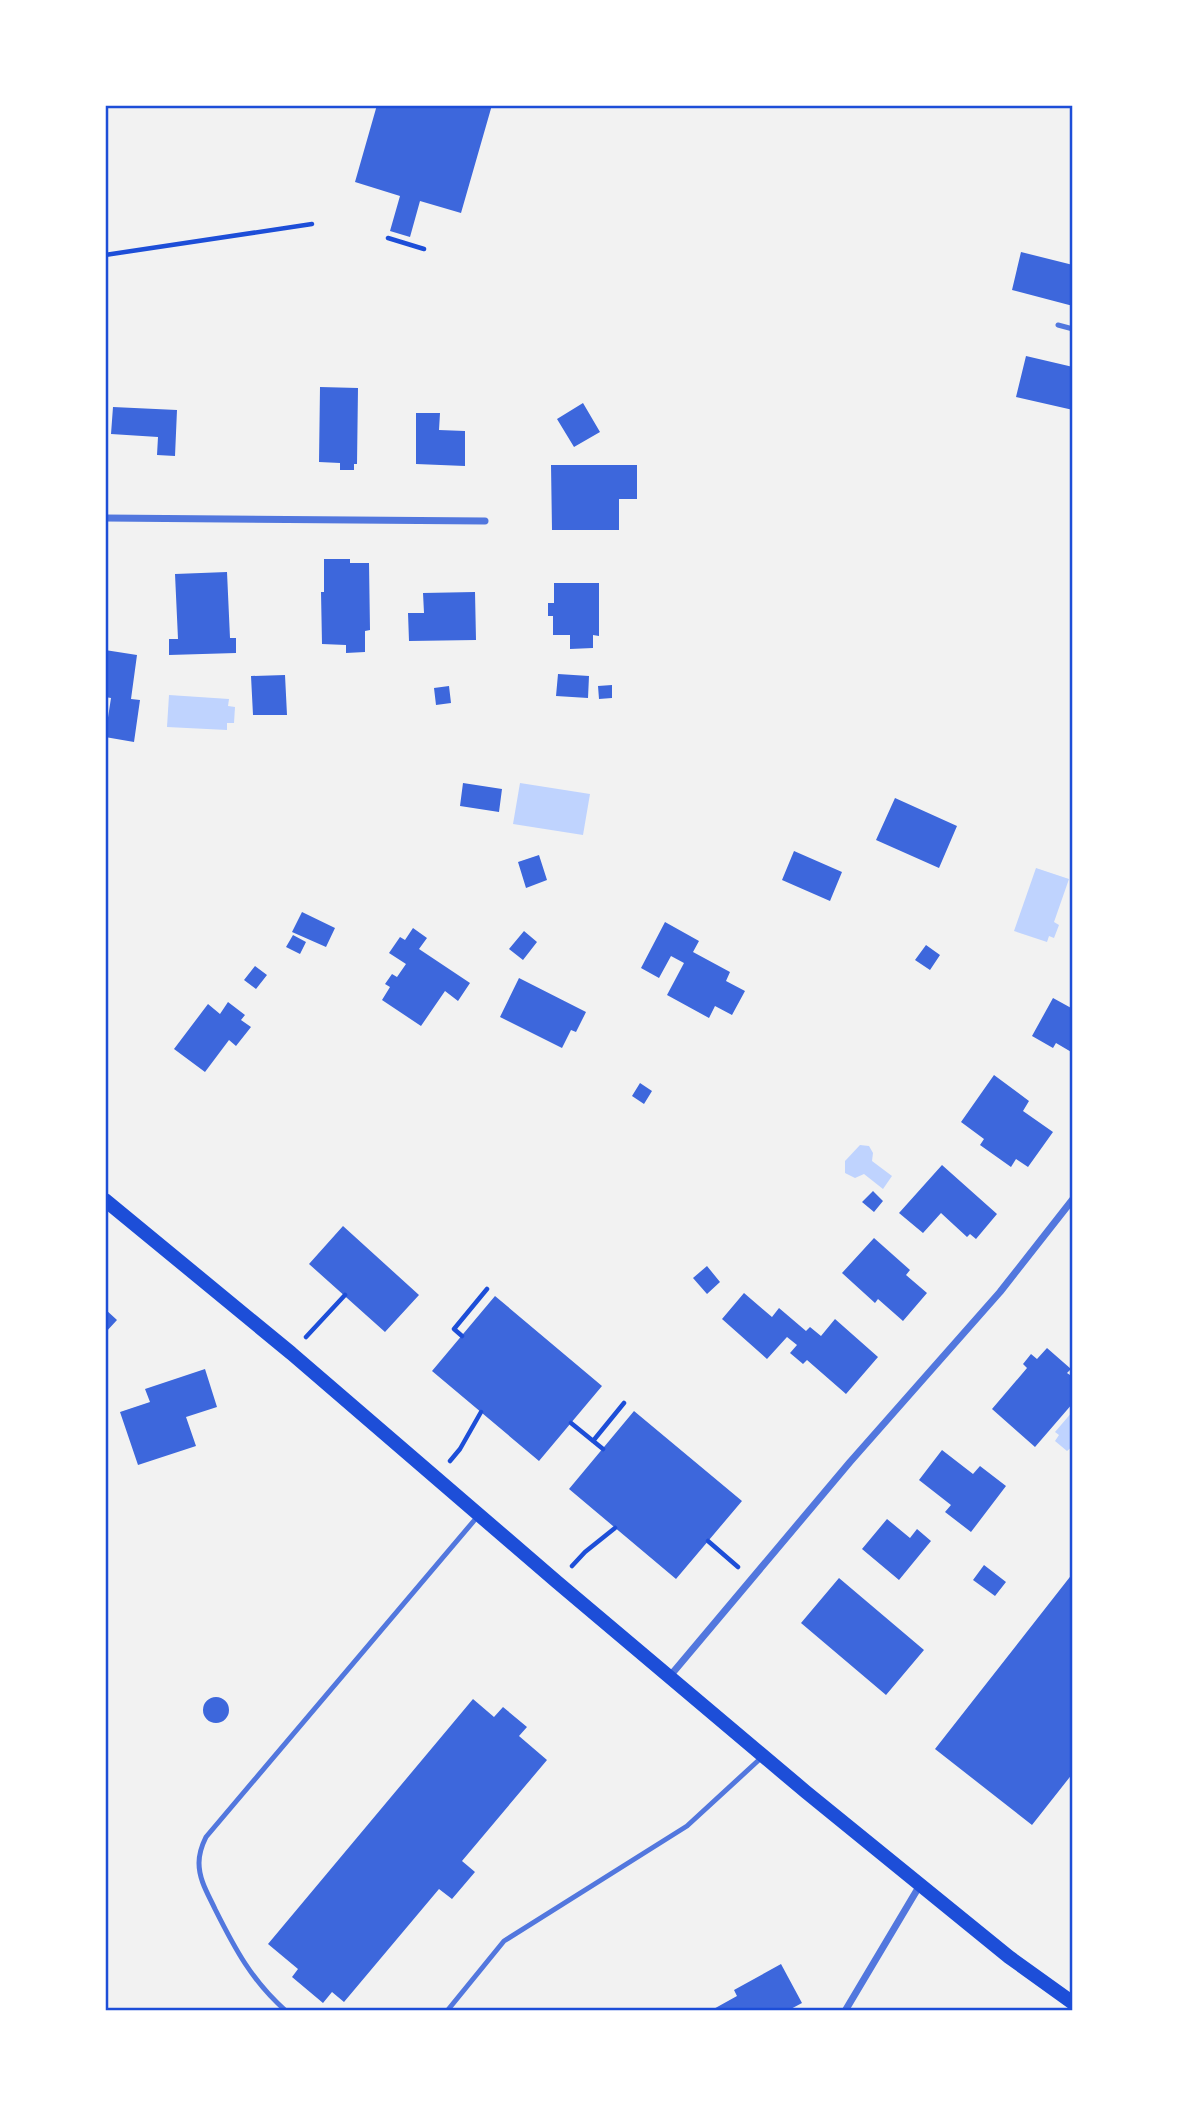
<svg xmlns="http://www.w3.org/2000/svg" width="1178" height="2116" viewBox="0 0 1178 2116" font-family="'PT Sans Narrow',sans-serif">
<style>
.water{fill:#bfd3fe}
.building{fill:#3d67dc}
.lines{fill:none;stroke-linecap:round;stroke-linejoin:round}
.path{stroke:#1d4ed8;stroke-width:4.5}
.service{stroke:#5277de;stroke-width:5}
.minor{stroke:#5277de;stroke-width:7}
.secondary{stroke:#1d4ed8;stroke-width:14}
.neatline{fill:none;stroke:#1d4ed8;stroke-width:2.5}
</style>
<rect width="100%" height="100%" fill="#f2f2f2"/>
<!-- water -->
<path class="water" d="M 169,695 L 229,699 L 228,706 L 235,707 L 234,723 L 227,723 L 227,730 L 167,727 Z
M 520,783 L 590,794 L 583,835 L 513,824 Z
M 1036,868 L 1069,879 L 1054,922 L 1059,925 L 1054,938 L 1049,936 L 1047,942 L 1014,931 Z
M 860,1145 L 869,1146 L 873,1153 L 872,1161 L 892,1176 L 883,1189 L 864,1174 L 855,1178 L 845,1173 L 845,1161 Z
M 1073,1411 L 1073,1446 L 1067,1451 L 1055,1441 L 1059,1435 L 1055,1432 Z"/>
<!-- building -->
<path class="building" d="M 377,105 L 492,105 L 461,213 L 420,201 L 410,237 L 390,231 L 400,196 L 355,182 Z
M 1021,252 L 1073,265 L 1073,306 L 1012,290 Z
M 1026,356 L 1073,367 L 1073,410 L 1016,397 Z
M 320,387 L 358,388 L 357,464 L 354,464 L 354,470 L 340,470 L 340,463 L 319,462 Z
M 583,403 L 600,432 L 574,447 L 557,419 Z
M 113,407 L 177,410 L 175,456 L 157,455 L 158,437 L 111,434 Z
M 416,413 L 440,413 L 439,430 L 465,431 L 465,466 L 416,464 Z
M 551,465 L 637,465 L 637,499 L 619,499 L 619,530 L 552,530 Z
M 324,559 L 350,559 L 350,563 L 369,563 L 370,630 L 365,631 L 365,652 L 346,653 L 346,645 L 322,644 L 321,592 L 324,592 Z
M 227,572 L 230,638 L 236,638 L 236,653 L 169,655 L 169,639 L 178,639 L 175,574 Z
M 554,583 L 599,583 L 599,636 L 593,635 L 593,648 L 570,649 L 570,635 L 553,635 L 553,616 L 548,616 L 548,603 L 554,603 Z
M 475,592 L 476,640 L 409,641 L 408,613 L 424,613 L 423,593 Z
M 105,650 L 137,655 L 131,699 L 140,700 L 134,742 L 105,737 L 111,698 L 105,697 Z
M 558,674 L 589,676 L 588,698 L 556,696 Z
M 285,675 L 287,715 L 253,715 L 251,676 Z
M 612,685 L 612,698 L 599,699 L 598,686 Z
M 449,686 L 451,703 L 436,705 L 434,688 Z
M 463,783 L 502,789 L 499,812 L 460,806 Z
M 895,798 L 957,826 L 939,868 L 876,840 Z
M 794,851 L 842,872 L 830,901 L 782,880 Z
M 539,855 L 547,880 L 526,888 L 518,862 Z
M 302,912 L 335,928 L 326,947 L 292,932 Z
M 665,922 L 699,941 L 693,952 L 730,972 L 726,981 L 745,991 L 732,1015 L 715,1006 L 709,1018 L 667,995 L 684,963 L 671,956 L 659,978 L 641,968 Z
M 413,928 L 427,938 L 419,949 L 470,983 L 458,1001 L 445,991 L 421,1026 L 382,1000 L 390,987 L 385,984 L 392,974 L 397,977 L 406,964 L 389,953 L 400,937 L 405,940 Z
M 524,931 L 537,942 L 523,960 L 509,949 Z
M 293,935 L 306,942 L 300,954 L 286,947 Z
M 926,945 L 940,955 L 930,970 L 915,960 Z
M 255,966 L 267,975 L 256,989 L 244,980 Z
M 519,978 L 586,1012 L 576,1032 L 571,1030 L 562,1048 L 500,1017 Z
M 1053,998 L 1073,1009 L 1073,1053 L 1056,1043 L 1053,1048 L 1032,1036 Z
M 228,1002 L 245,1015 L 241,1020 L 251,1027 L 236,1046 L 229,1040 L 205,1072 L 174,1049 L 208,1004 L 220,1014 Z
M 994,1075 L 1029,1101 L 1023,1111 L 1053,1132 L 1028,1167 L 1016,1159 L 1011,1167 L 980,1145 L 984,1139 L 961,1122 Z
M 640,1083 L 652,1091 L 644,1104 L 632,1096 Z
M 942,1165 L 997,1214 L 976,1239 L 970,1234 L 967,1237 L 941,1213 L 923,1233 L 899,1213 Z
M 873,1191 L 883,1201 L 874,1212 L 862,1202 Z
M 343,1226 L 419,1295 L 385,1332 L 309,1264 Z
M 874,1238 L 910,1270 L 906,1275 L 927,1293 L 903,1321 L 878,1299 L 875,1303 L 842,1273 Z
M 707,1266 L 720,1282 L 707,1294 L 693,1278 Z
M 744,1293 L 772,1317 L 779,1308 L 806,1331 L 810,1327 L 821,1336 L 835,1319 L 878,1357 L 846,1394 L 807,1360 L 803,1364 L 790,1353 L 797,1345 L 787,1337 L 767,1359 L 722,1319 Z
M 495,1296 L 602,1386 L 539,1461 L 432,1371 Z
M 105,1309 L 117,1320 L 105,1333 Z
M 1047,1348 L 1071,1369 L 1067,1373 L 1073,1377 L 1073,1403 L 1035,1447 L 992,1409 L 1027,1368 L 1023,1364 L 1031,1354 L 1037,1359 Z
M 205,1369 L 217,1407 L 186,1417 L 196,1446 L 138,1465 L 120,1412 L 150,1402 L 145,1389 Z
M 634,1411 L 742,1501 L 676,1579 L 569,1489 Z
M 942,1450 L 973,1474 L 980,1466 L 1006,1486 L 971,1532 L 945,1512 L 951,1505 L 919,1480 Z
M 887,1519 L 910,1538 L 917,1529 L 931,1541 L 899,1580 L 862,1549 Z
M 984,1565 L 1006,1582 L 995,1596 L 973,1580 Z
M 1073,1573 L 1073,1773 L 1032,1825 L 935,1749 Z
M 839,1578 L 924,1650 L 886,1695 L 801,1623 Z
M203 1710a13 13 0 1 1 26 0a13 13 0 1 1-26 0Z
M 473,1699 L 494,1717 L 503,1707 L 527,1727 L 519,1736 L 547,1760 L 462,1861 L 475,1872 L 452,1899 L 439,1889 L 344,2002 L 332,1992 L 323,2003 L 292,1977 L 298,1969 L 268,1944 Z
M 781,1964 L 802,2003 L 787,2011 L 710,2011 L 737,1996 L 734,1990 Z"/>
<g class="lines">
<!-- path -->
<path class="path" d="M 388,238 L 424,249
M 105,255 L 312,224
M 462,1336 L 454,1329 L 487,1289
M 306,1337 L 345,1295
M 571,1423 L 603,1449
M 593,1441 L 624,1403
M 450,1461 L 460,1449 L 481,1412
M 708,1541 L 738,1567
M 572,1566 L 585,1552 L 615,1528"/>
<!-- service -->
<path class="service" d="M 1058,325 L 1073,329
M 286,2011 C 252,1981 235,1949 215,1909 C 208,1894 199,1880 199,1863 C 199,1854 202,1845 206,1837 L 478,1516
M 447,2011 L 504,1941 L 687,1826 L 761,1758"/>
<!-- minor -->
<path class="minor" d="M 105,518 L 485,521
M 670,1676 L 850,1462 L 1000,1292 L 1073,1199
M 845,2011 L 920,1885"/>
<!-- secondary -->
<path class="secondary" d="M 105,1200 L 291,1353 L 557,1582 L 806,1792 L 1009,1957 L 1073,2003"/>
</g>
<!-- border -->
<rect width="1178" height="2116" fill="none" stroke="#ffffff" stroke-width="214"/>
<rect x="107" y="107" width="964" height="1902" class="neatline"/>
</svg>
